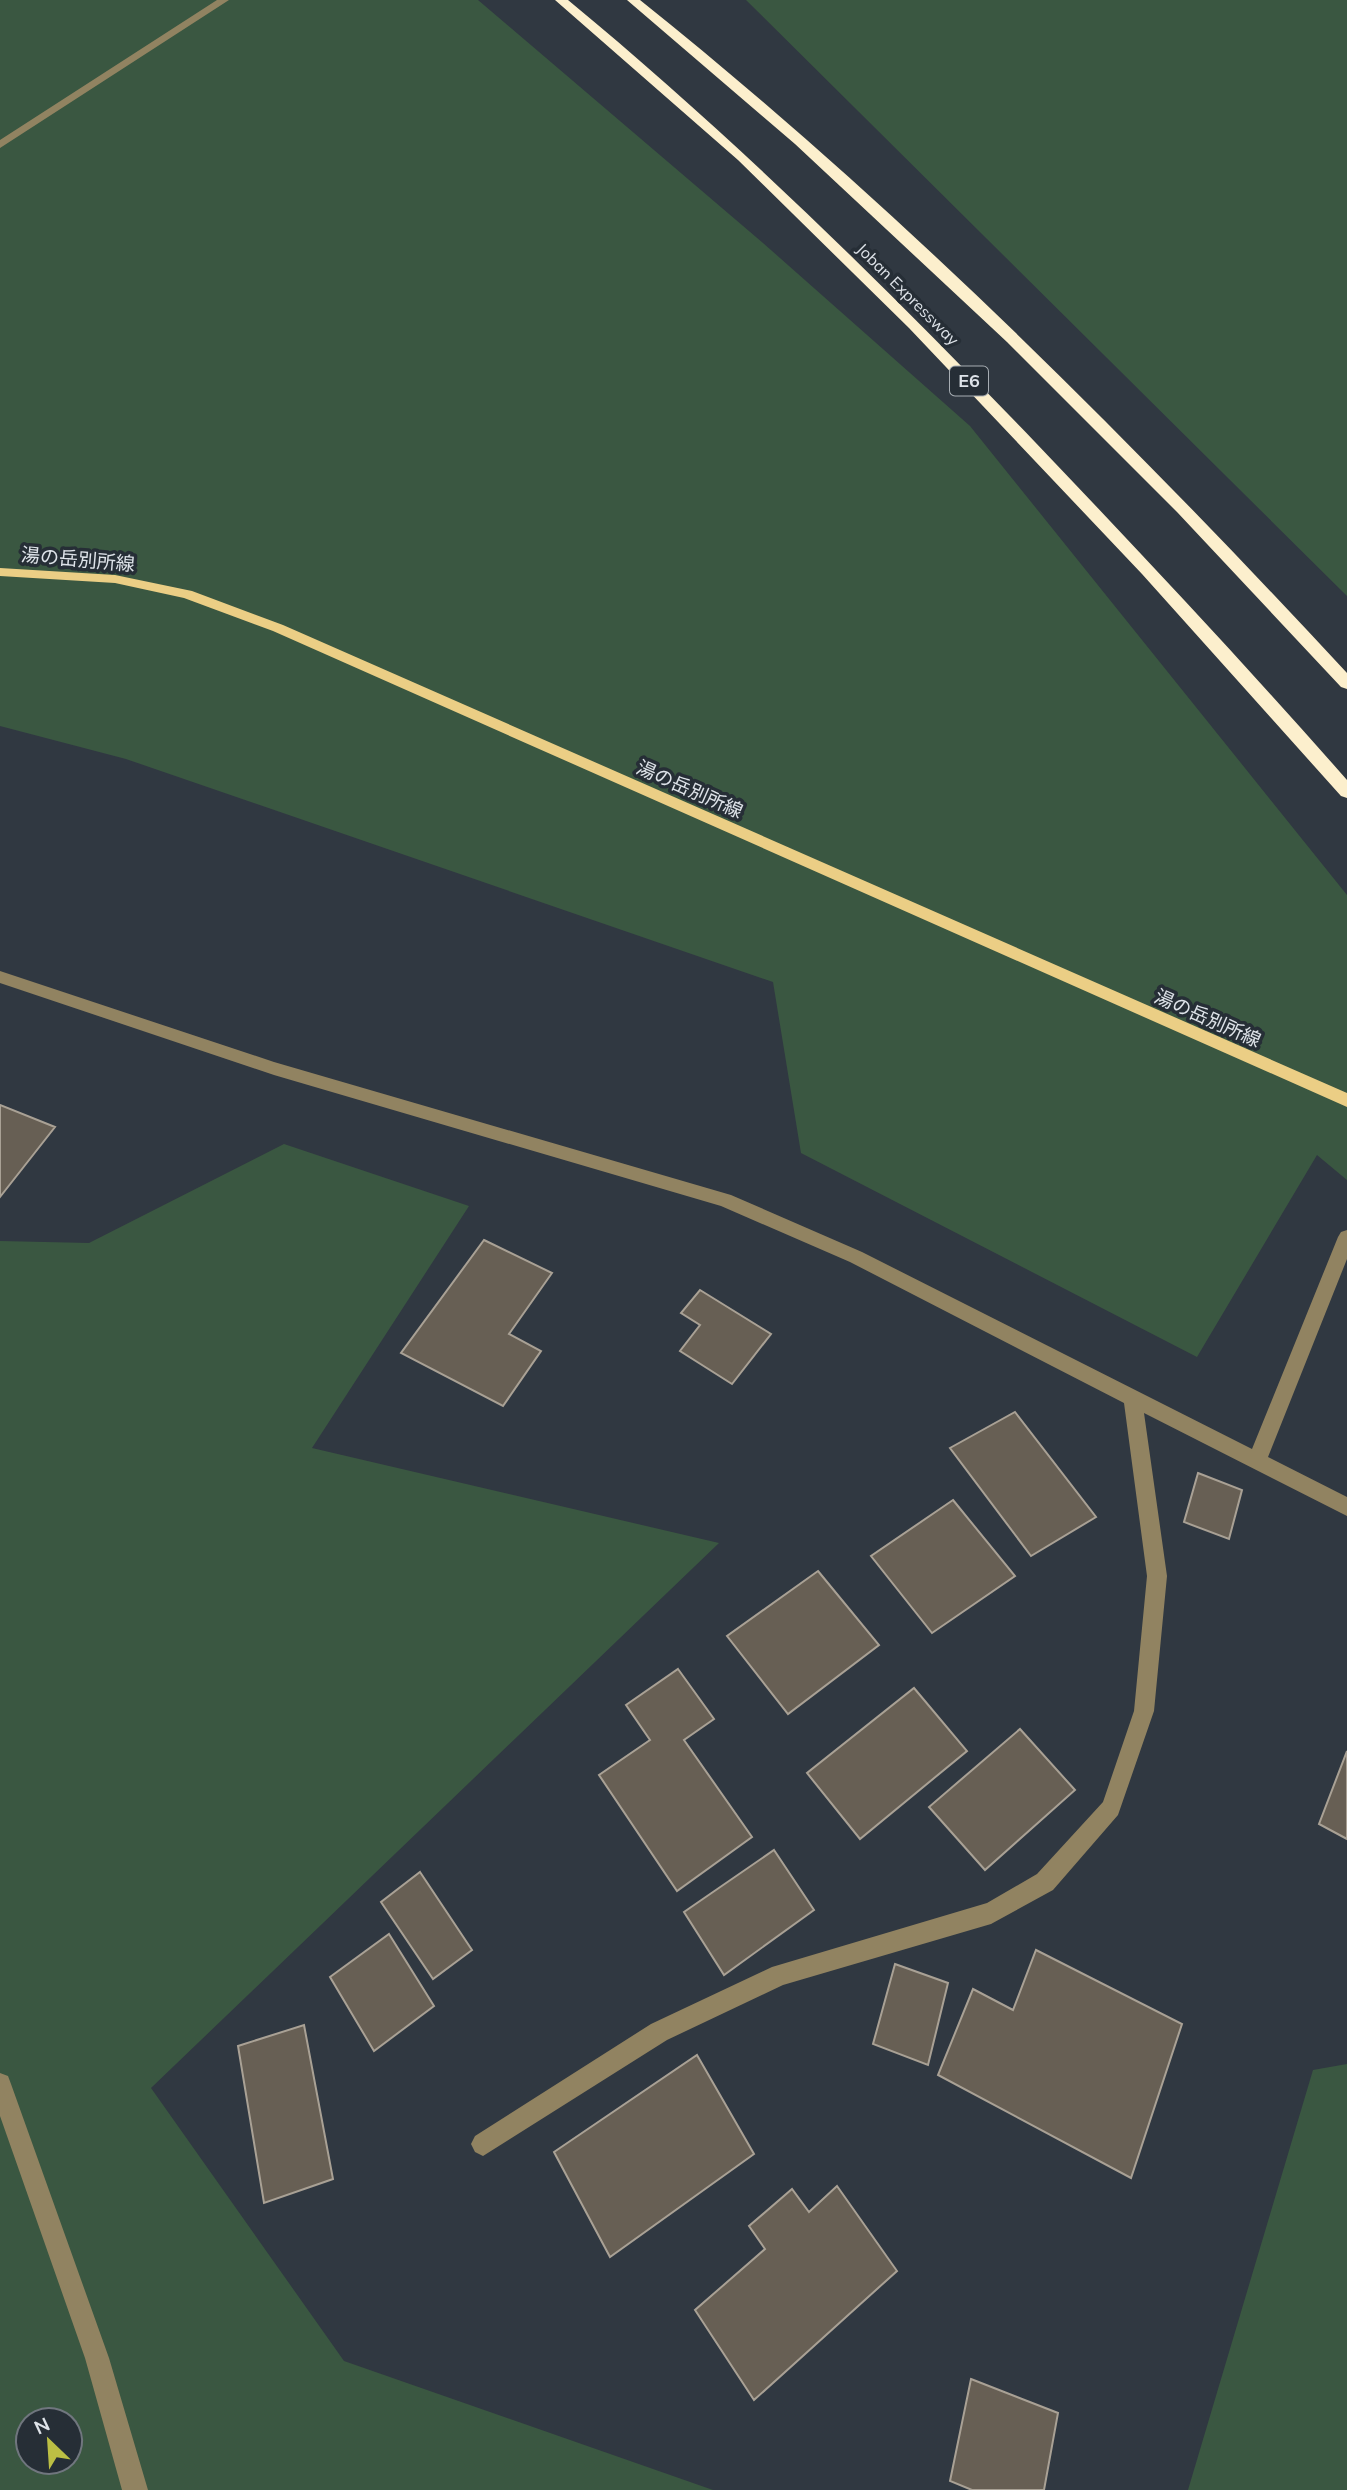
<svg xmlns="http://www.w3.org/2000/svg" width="1347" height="2490" viewBox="0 0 1347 2490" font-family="Mulish,'Noto Sans JP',sans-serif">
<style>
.green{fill:#3a5741;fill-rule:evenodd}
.building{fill:#675f54;stroke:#a9a195;stroke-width:2}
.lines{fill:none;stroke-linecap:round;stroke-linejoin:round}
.minor{fill:#918361;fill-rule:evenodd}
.major{fill:#ebce85;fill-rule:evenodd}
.highway{fill:#fcefcd;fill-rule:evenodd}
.labels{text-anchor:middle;stroke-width:7;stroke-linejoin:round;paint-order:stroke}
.far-street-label{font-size:16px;fill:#dee3e9;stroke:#262e36}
.shield{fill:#262e36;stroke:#a7adb3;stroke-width:2}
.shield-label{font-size:18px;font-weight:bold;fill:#dee3e9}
.street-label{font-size:19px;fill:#dee3e9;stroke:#262e36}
</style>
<rect width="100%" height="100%" fill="#303841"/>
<!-- green -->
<path class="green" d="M 0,0 L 478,0 L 763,243 L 970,426 L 1347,895 L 1347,1180 L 1317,1155 L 1197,1357 L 801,1153 L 773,982 L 126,759 L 0,726 Z
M 746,0 L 1347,0 L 1347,596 Z
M 284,1144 L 469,1206 L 312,1448 L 719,1543 L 151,2088 L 344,2361 L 713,2490 L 0,2490 L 0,1241 L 89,1243 ZM 28,2420 L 70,2420 L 70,2462 L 28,2462 Z
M 1347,2064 L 1347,2490 L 1188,2490 L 1313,2070 Z"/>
<!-- building -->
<path class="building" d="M 0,1105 L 55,1127 L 0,1197 Z
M 484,1240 L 552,1273 L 509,1334 L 541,1351 L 503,1406 L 401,1353 Z
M 700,1290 L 771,1334 L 732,1384 L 680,1351 L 700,1325 L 681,1313 Z
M 1015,1412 L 1096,1517 L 1031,1556 L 950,1448 Z
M 1198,1473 L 1242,1490 L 1229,1539 L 1184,1522 Z
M 953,1500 L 1015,1576 L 932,1633 L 871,1556 Z
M 818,1571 L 879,1645 L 788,1714 L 727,1636 Z
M 678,1669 L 714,1719 L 684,1740 L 752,1837 L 677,1891 L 599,1775 L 650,1740 L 626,1705 Z
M 914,1688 L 967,1751 L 860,1839 L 807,1773 Z
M 1020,1729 L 1075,1790 L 985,1870 L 929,1807 Z
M 1347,1751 L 1347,1839 L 1319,1824 Z
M 774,1850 L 814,1910 L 724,1975 L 684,1912 Z
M 420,1872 L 472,1950 L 433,1979 L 381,1902 Z
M 389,1934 L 434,2006 L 374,2051 L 330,1977 Z
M 1036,1950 L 1182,2024 L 1131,2178 L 938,2075 L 973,1989 L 1013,2010 Z
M 895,1964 L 948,1983 L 928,2065 L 873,2044 Z
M 304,2025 L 333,2179 L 264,2203 L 238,2046 Z
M 697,2055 L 754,2154 L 610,2257 L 554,2152 Z
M 837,2186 L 897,2271 L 754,2400 L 695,2310 L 765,2249 L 749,2226 L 792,2189 L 809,2212 Z
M 971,2379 L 1058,2413 L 1044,2490 L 972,2490 L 950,2481 Z"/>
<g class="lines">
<!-- minor -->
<path class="minor" d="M 217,0 L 229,0 L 0,148 L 0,140 Z
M 0,971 L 274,1062 L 731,1195 L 862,1252 L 1252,1449 L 1338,1237 L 1341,1232 L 1347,1230 L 1347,1259 L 1268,1457 L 1347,1497 L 1347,1516 L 1144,1413 L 1167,1576 L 1154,1711 L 1118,1815 L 1053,1890 L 991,1924 L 783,1985 L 667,2040 L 483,2156 L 475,2152 L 471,2144 L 475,2136 L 651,2024 L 772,1967 L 987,1903 L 1037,1874 L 1103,1802 L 1134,1711 L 1147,1576 L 1124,1403 L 850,1262 L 721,1206 L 274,1075 L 0,983 Z
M 0,2073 L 8,2076 L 11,2084 L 109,2358 L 148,2490 L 122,2490 L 85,2358 L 0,2116 Z"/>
<!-- major -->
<path class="major" d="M 0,568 L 115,575 L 192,591 L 283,625 L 1347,1093 L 1347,1107 L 273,631 L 184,598 L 115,583 L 0,576 Z"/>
<!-- highway -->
<path class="highway" d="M 555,0 L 568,0 C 734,137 886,287 1035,442 C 1141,553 1246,665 1347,780 L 1347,798 L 1341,796 L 1142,574 L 909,328 L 738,160 Z
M 627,0 L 640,0 C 894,203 1126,435 1347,673 L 1347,689 L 1341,687 L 1177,512 L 1007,342 L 795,144 Z"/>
</g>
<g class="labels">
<!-- far-street labels -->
<g class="far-street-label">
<text transform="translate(908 294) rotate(45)" y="6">Joban Expressway</text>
</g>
<!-- shield labels -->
<rect class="shield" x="950" y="366.5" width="38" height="29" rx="5"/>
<g class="shield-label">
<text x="969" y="387">E6</text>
</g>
<!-- street labels -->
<g class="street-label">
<text transform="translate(78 559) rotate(5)" y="7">湯の岳別所線</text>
<text transform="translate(690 789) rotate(24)" y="7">湯の岳別所線</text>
<text transform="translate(1208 1018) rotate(24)" y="7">湯の岳別所線</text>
</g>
</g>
<!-- north arrow -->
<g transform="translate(49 2441) rotate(335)"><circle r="33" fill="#262e36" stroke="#70767e" stroke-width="2"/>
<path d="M0-5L12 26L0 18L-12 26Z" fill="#bcbf44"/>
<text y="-10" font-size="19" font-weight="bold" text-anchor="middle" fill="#dee3e9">N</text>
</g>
</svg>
